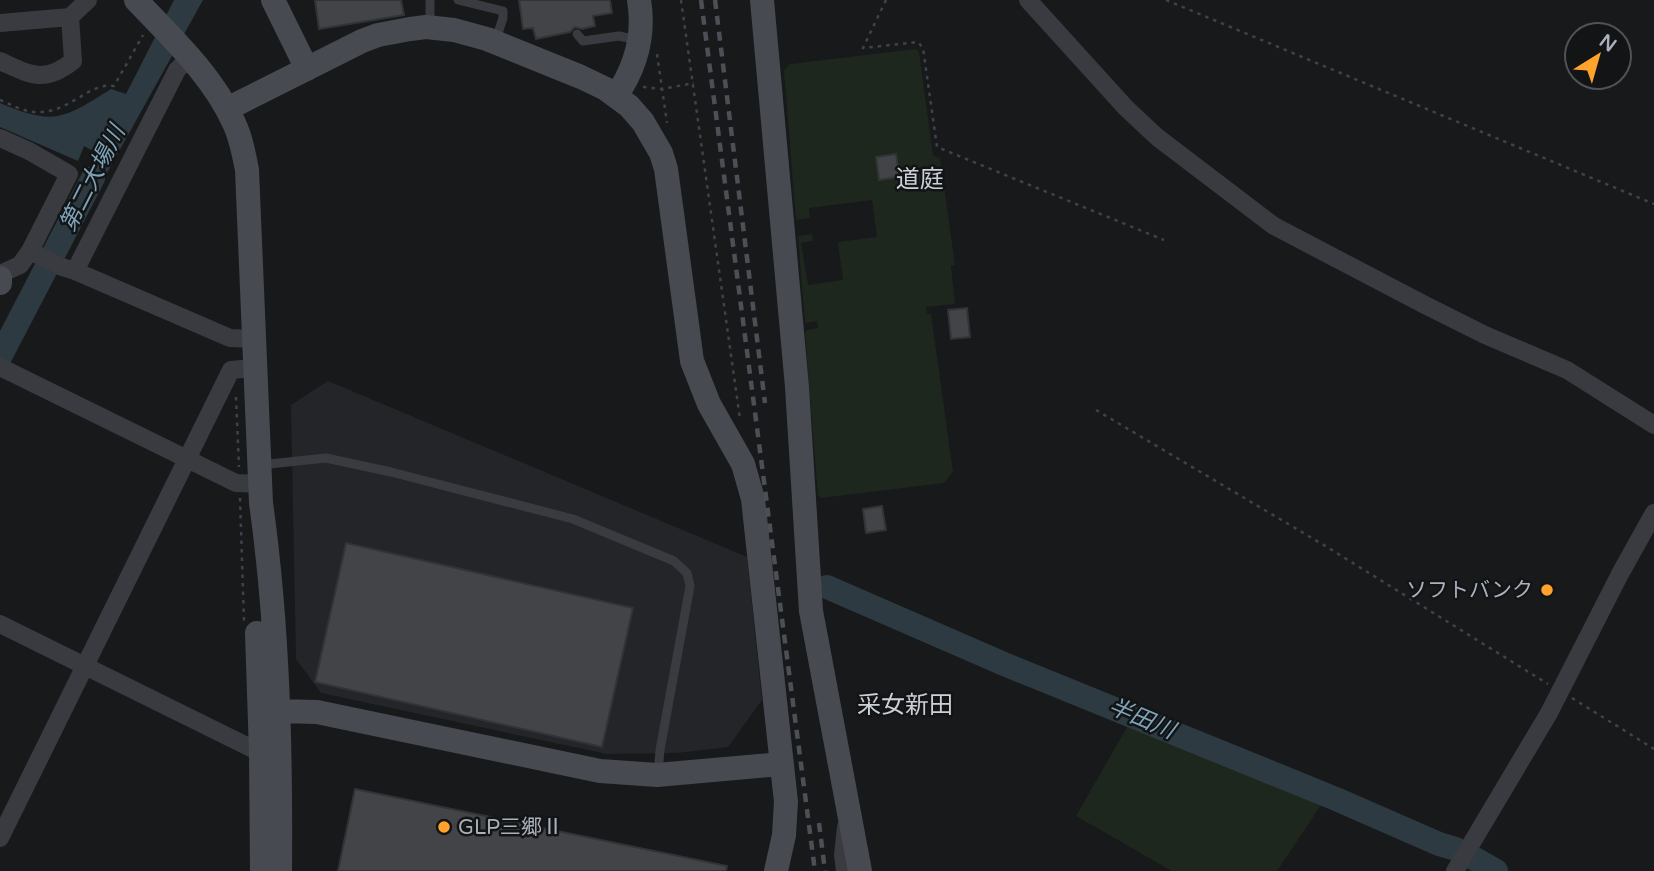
<svg xmlns="http://www.w3.org/2000/svg" width="1654" height="871" viewBox="0 0 1654 871" font-family="'Varela Round','Noto Sans JP',sans-serif">
<style>
.built{fill:#242528}
.green{fill:#1e271e}
.water{fill:#2d3a41}
.lines{fill:none;stroke-linecap:round;stroke-linejoin:round}
.river{stroke:#2d3a41;stroke-width:24}
.building{fill:#424448;stroke:#323337;stroke-width:2}
.path{stroke:#3f4248;stroke-width:2.5;stroke-dasharray:3.5 5;stroke-linecap:butt}
.lane{stroke:#393b40;stroke-width:9}
.street{stroke:#393b40;stroke-width:18}
.secondary{stroke:#474a51;stroke-width:24}
.rail{stroke:#4c4f56;stroke-width:4.5;stroke-dasharray:9 7;stroke-linecap:butt}
.poi-dot{fill:#ffa32c;stroke:#131416;stroke-width:2.5}
.labels{text-anchor:middle;stroke-width:5;stroke-linejoin:round;paint-order:stroke}
.poi-label{font-size:21px;fill:#aab1bc;stroke:#131416;text-anchor:end}
.water-label{font-size:23px;font-style:italic;fill:#7ea4ba;stroke:#131416}
.quarter-label{font-size:24px;fill:#cbd0d7;stroke:#131416}
</style>
<rect width="100%" height="100%" fill="#18191b"/>
<!-- built -->
<path class="built" d="M 328,381 L 747,557 L 762,700 L 728,747 L 677,753 L 607,754 L 321,693 L 296,659 L 291,405 Z"/>
<!-- green -->
<path class="green" d="M 916,49 L 919,52 L 933,156 L 940,158 L 955,265 L 951,266 L 955,304 L 926,307 L 927,314 L 931,314 L 953,472 L 944,483 L 821,498 L 818,496 L 805,333 L 807,330 L 818,328 L 817,321 L 805,323 L 798,236 L 812,234 L 813,241 L 801,243 L 808,285 L 843,280 L 838,242 L 877,237 L 872,200 L 809,208 L 810,218 L 796,220 L 784,70 L 790,64 Z
M 1130,722 L 1321,805 L 1277,871 L 1172,871 L 1076,816 Z"/>
<!-- water -->
<path class="water" d="M 174,0 L 203,0 L 87,209 L 74,203 L 97,153 L 84,146 L 78,161 L 0,127 L 0,103 C 54,126 63,119 111,89 L 126,94 Z"/>
<g class="lines">
<!-- river -->
<path class="river" d="M 0,357 L 93,178
M 827,587 L 1004,664 L 1336,799 L 1439,844 L 1456,849
M 1475,859 L 1496,871"/>
</g>
<!-- building -->
<path class="building" d="M 315,0 L 401,0 L 404,15 L 319,29 Z
M 519,0 L 610,0 L 612,13 L 593,16 L 595,26 L 582,29 L 575,27 L 570,32 L 536,39 L 533,28 L 523,29 Z
M 896,154 L 900,177 L 879,180 L 876,157 Z
M 967,308 L 970,337 L 951,339 L 948,310 Z
M 882,506 L 886,530 L 866,533 L 863,509 Z
M 346,543 L 633,608 L 602,747 L 315,682 Z
M 355,789 L 727,866 L 726,871 L 338,871 Z"/>
<g class="lines">
<!-- path -->
<path class="path" d="M 681,0 L 740,419
M 886,0 L 863,48 L 918,42 L 923,48 L 937,147 L 1164,240
M 1166,0 L 1654,204
M 657,54 L 667,123
M 643,87 L 662,89 L 694,83
M 0,100 C 12,105 24,112 37,112 C 70,113 89,82 114,86 L 143,35
M 236,397 L 239,467
M 1096,410 L 1327,547 L 1548,684
M 240,498 L 244,621
M 1572,698 L 1654,749"/>
<!-- lane -->
<path class="lane" d="M 458,0 L 503,11 L 503,18 L 496,39
M 430,26 L 430,0
M 577,34 L 583,41 L 619,36 L 637,40
M 260,465 L 326,458 L 391,472 L 573,519 L 674,561 L 687,573 L 690,586 L 660,750 L 658,773"/>
<!-- street -->
<path class="street" d="M 1028,0 L 1126,108 L 1157,137 L 1274,226 L 1425,305 L 1485,335 L 1567,370 L 1654,425
M 0,23 L 70,17 L 88,0
M 189,58 L 177,70 L 75,271 L 230,338 L 253,339
M 0,61 C 31,75 44,84 73,61 L 70,17
M 0,138 L 29,151 L 69,174 L 30,251
M 0,274 L 20,265 L 30,251 L 62,267 L 75,271
M 0,367 L 236,483 L 260,484
M 0,624 L 261,753
M 0,838 L 231,370 L 253,368
M 845,871 L 843,855 L 846,827
M 1455,871 L 1549,713 L 1620,574 L 1654,513"/>
<!-- secondary -->
<path class="secondary" d="M 136,0 C 172,38 212,75 234,123 C 241,138 244,154 247,170 L 261,503 C 278,624 281,749 280,871
M 273,0 L 307,69
M 762,0 L 797,387 L 811,611 L 860,871
M 616,96 C 636,67 645,36 639,0
M 227,109 L 362,41 L 378,35 L 410,29 L 426,27 L 454,30 L 487,39 L 581,77 L 606,89 L 629,106 L 643,122 L 661,153 L 666,169 L 692,361 L 709,404 L 743,464 L 753,499 L 786,802 L 784,835 L 776,871
M 0,278 L 0,283
M 257,633 L 261,753 L 262,871
M 278,711 L 317,712 L 600,771 L 657,775 L 781,764"/>
<!-- rail -->
<path class="rail" d="M 701,0 L 815,871
M 715,0 L 765,403
M 819,823 L 825,871"/>
</g>
<!-- markers -->
<g class="poi-dot">
<circle cx="1547" cy="590" r="7"/>
<circle cx="444" cy="827" r="7"/>
</g>
<g class="labels">
<!-- poi labels -->
<g class="poi-label">
<text x="1533" y="597">ソフトバンク</text>
<text x="458" y="834" text-anchor="start">GLP三郷Ⅱ</text>
</g>
<!-- water labels -->
<g class="water-label">
<text transform="translate(92 178) rotate(-63)" y="8">第二大場川</text>
<text transform="translate(1142 718) rotate(23)" y="8">半田川</text>
</g>
<!-- quarter labels -->
<g class="quarter-label">
<text x="920" y="187">道庭</text>
<text x="905" y="713">采女新田</text>
</g>
</g>
<!-- north arrow -->
<g transform="translate(1598 56) rotate(37)"><circle r="33" fill="#131416" stroke="#4f5358" stroke-width="2"/>
<path d="M0-5L12 26L0 18L-12 26Z" fill="#ffa32c"/>
<text y="-10" font-size="19" font-weight="bold" text-anchor="middle" fill="#aab1bc">N</text>
</g>
</svg>
